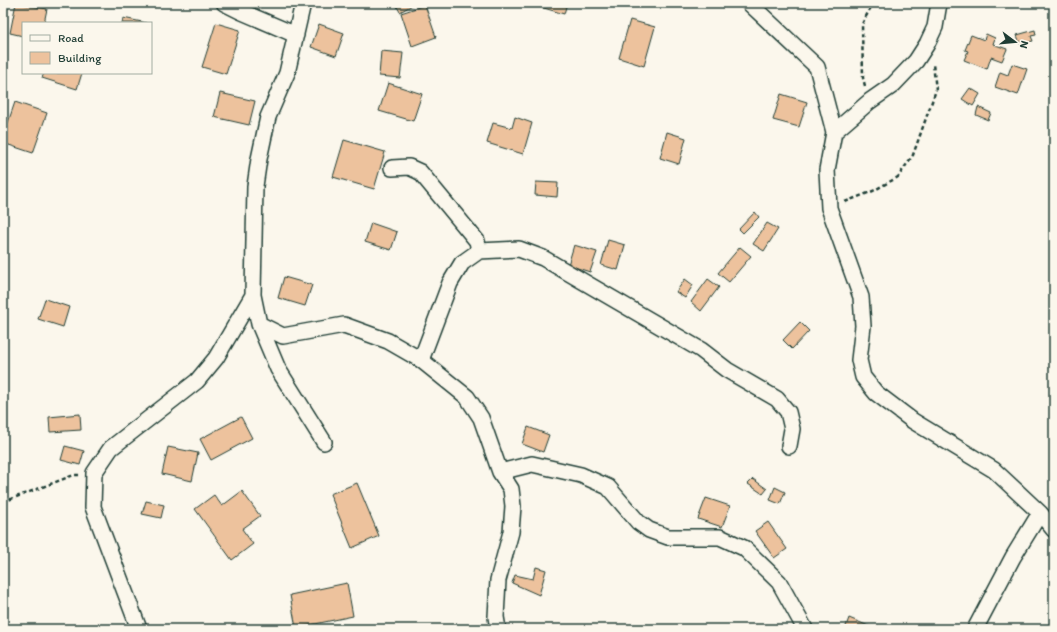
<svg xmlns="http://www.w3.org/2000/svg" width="1057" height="632" viewBox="0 0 1057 632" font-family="Itim,sans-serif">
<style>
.building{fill:#edc29d;stroke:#1f3d34}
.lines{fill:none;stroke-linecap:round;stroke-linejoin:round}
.minor-casing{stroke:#1f3d34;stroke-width:18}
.path{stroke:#1f3d34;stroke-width:2.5;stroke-dasharray:4 3;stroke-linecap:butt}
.minor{stroke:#fbf7ec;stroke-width:15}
</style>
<rect width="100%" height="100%" fill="#fbf7ec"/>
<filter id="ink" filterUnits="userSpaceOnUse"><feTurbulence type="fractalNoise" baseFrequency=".025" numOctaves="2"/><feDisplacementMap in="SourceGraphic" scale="8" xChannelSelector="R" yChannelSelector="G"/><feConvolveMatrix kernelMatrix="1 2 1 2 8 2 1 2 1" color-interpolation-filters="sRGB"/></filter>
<g filter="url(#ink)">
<!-- building -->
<path class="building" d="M 16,3 L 47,9 L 44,23 L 23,23 L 23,36 L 10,33 Z
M 395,3 L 416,3 L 400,12 Z
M 527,3 L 567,3 L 564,14 Z
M 425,5 L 436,37 L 412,46 L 401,13 Z
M 123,18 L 147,23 L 122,23 Z
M 630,20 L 655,27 L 644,66 L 619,58 Z
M 216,23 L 240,30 L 226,74 L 202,67 Z
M 319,24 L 344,33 L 336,56 L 311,47 Z
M 1035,30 L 1036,35 L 1031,36 L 1033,41 L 1020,44 L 1017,35 Z
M 986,34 L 995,38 L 993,44 L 1007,49 L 1002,61 L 991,57 L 987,69 L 964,60 L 968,51 L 965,50 L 971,35 L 984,40 Z
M 381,51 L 403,53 L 400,78 L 379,76 Z
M 1012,64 L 1027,69 L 1018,95 L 995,87 L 1000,72 L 1008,75 Z
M 44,73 L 82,73 L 77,89 L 42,78 Z
M 388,83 L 422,94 L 413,121 L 379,111 Z
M 970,88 L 980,94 L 973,106 L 962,99 Z
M 220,93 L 255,101 L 249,125 L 214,117 Z
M 781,94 L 807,102 L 799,127 L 773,120 Z
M 15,102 L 47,113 L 33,153 L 3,143 L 3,137 Z
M 978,107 L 991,113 L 988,120 L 976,115 Z
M 515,117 L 532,123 L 523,154 L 487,143 L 493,123 L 512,128 Z
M 667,132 L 686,138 L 679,164 L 660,158 Z
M 344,140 L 385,152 L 374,189 L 333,177 Z
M 536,182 L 558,183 L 557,197 L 535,195 Z
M 755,212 L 759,217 L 743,233 L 739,229 Z
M 371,223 L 397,232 L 391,250 L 365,242 Z
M 767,223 L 778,229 L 764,251 L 753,244 Z
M 608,240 L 625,245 L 618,270 L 601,265 Z
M 574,245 L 597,252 L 590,272 L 568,265 Z
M 740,247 L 751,256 L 729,282 L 718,273 Z
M 284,277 L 312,285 L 305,306 L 278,298 Z
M 685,279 L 693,285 L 685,298 L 676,292 Z
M 708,279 L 719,287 L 701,311 L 691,302 Z
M 45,299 L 69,307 L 63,327 L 38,319 Z
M 800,322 L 809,331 L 792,349 L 783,340 Z
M 80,414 L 81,430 L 50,432 L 49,417 Z
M 241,417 L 252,438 L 211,460 L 200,439 Z
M 528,427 L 549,435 L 543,452 L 522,444 Z
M 65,446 L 84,451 L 80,465 L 61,460 Z
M 168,447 L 198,453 L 192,481 L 162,474 Z
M 753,479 L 767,489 L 763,494 L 748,484 Z
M 357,483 L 379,536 L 352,548 L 330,494 Z
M 775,487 L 785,492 L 780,504 L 770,500 Z
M 242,491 L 260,516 L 242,529 L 253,544 L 232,560 L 195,509 L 214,495 L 222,506 Z
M 706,498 L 730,506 L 722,527 L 698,519 Z
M 146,501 L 164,505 L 161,518 L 142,514 Z
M 768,522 L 787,549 L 774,558 L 755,531 Z
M 536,567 L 546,570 L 539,595 L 512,583 L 515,575 L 533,579 Z
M 347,583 L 353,616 L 296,628 L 290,595 Z
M 849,618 L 876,629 L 845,629 Z"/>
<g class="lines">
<!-- minor casing -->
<g class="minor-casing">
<path id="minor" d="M 224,3 L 240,11 L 296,35
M 749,3 L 817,67 L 834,132 L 827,170 L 829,208 L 861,297 L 863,326 L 859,360 L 863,377 L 876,393 L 913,421 L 994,470 L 1040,513 L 1054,530
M 834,132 L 870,101 L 893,85 L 916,61 L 927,44 L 935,27 L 939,3
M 392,168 L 409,167 L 420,172 L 477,241 L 479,251
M 253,295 L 259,324 L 278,369 L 324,442
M 259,324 L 283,336 L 344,325 L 388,341 L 421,360 L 467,397 L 481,418 L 500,472 L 511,489 L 513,506 L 511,532 L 498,580 L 496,617 L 498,629
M 421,360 L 450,283 L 462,263 L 479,251 L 519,249 L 543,258 L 701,350 L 727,370 L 777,399 L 788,412 L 792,429 L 789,446
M 500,472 L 532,464 L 581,475 L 608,487 L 638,522 L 649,530 L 668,537 L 720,537 L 744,548 L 779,582 L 805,629
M 139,629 L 93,507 L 94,473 L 111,448 L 197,381 L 216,358 L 253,295 L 255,186 L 259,159 L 268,117 L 287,73 L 303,3
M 975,629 L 1013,557 L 1040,513"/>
</g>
<!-- path -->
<path class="path" d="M 865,86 L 863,78 L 862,24 L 873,3
M 845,202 L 873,191 L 898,177 L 913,155 L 936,90 L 933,64
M 3,502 L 74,475 L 80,475"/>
<!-- minor -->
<use href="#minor" class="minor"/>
</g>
</g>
<!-- margin -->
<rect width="1057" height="632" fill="none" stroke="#fbf7ec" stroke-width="16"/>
<rect x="8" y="8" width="1041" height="616" fill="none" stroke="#1f3d34" stroke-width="1.5" filter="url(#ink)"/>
<!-- legend -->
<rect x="22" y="22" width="130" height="52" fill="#fbf7ec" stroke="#a3ada2"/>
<rect x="30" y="35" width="20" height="6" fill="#fbf7ec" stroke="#a3ada2"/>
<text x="58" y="42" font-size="12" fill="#1f3d34">Road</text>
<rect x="30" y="52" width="20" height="12" fill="#edc29d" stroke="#a3ada2"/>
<text x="58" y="62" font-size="12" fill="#1f3d34">Building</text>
<!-- north arrow -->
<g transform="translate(1015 42) rotate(106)" stroke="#fbf7ec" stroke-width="3" paint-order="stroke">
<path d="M0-3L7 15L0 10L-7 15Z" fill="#1f3d34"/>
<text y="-6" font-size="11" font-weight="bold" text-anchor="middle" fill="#1f3d34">N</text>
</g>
</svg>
